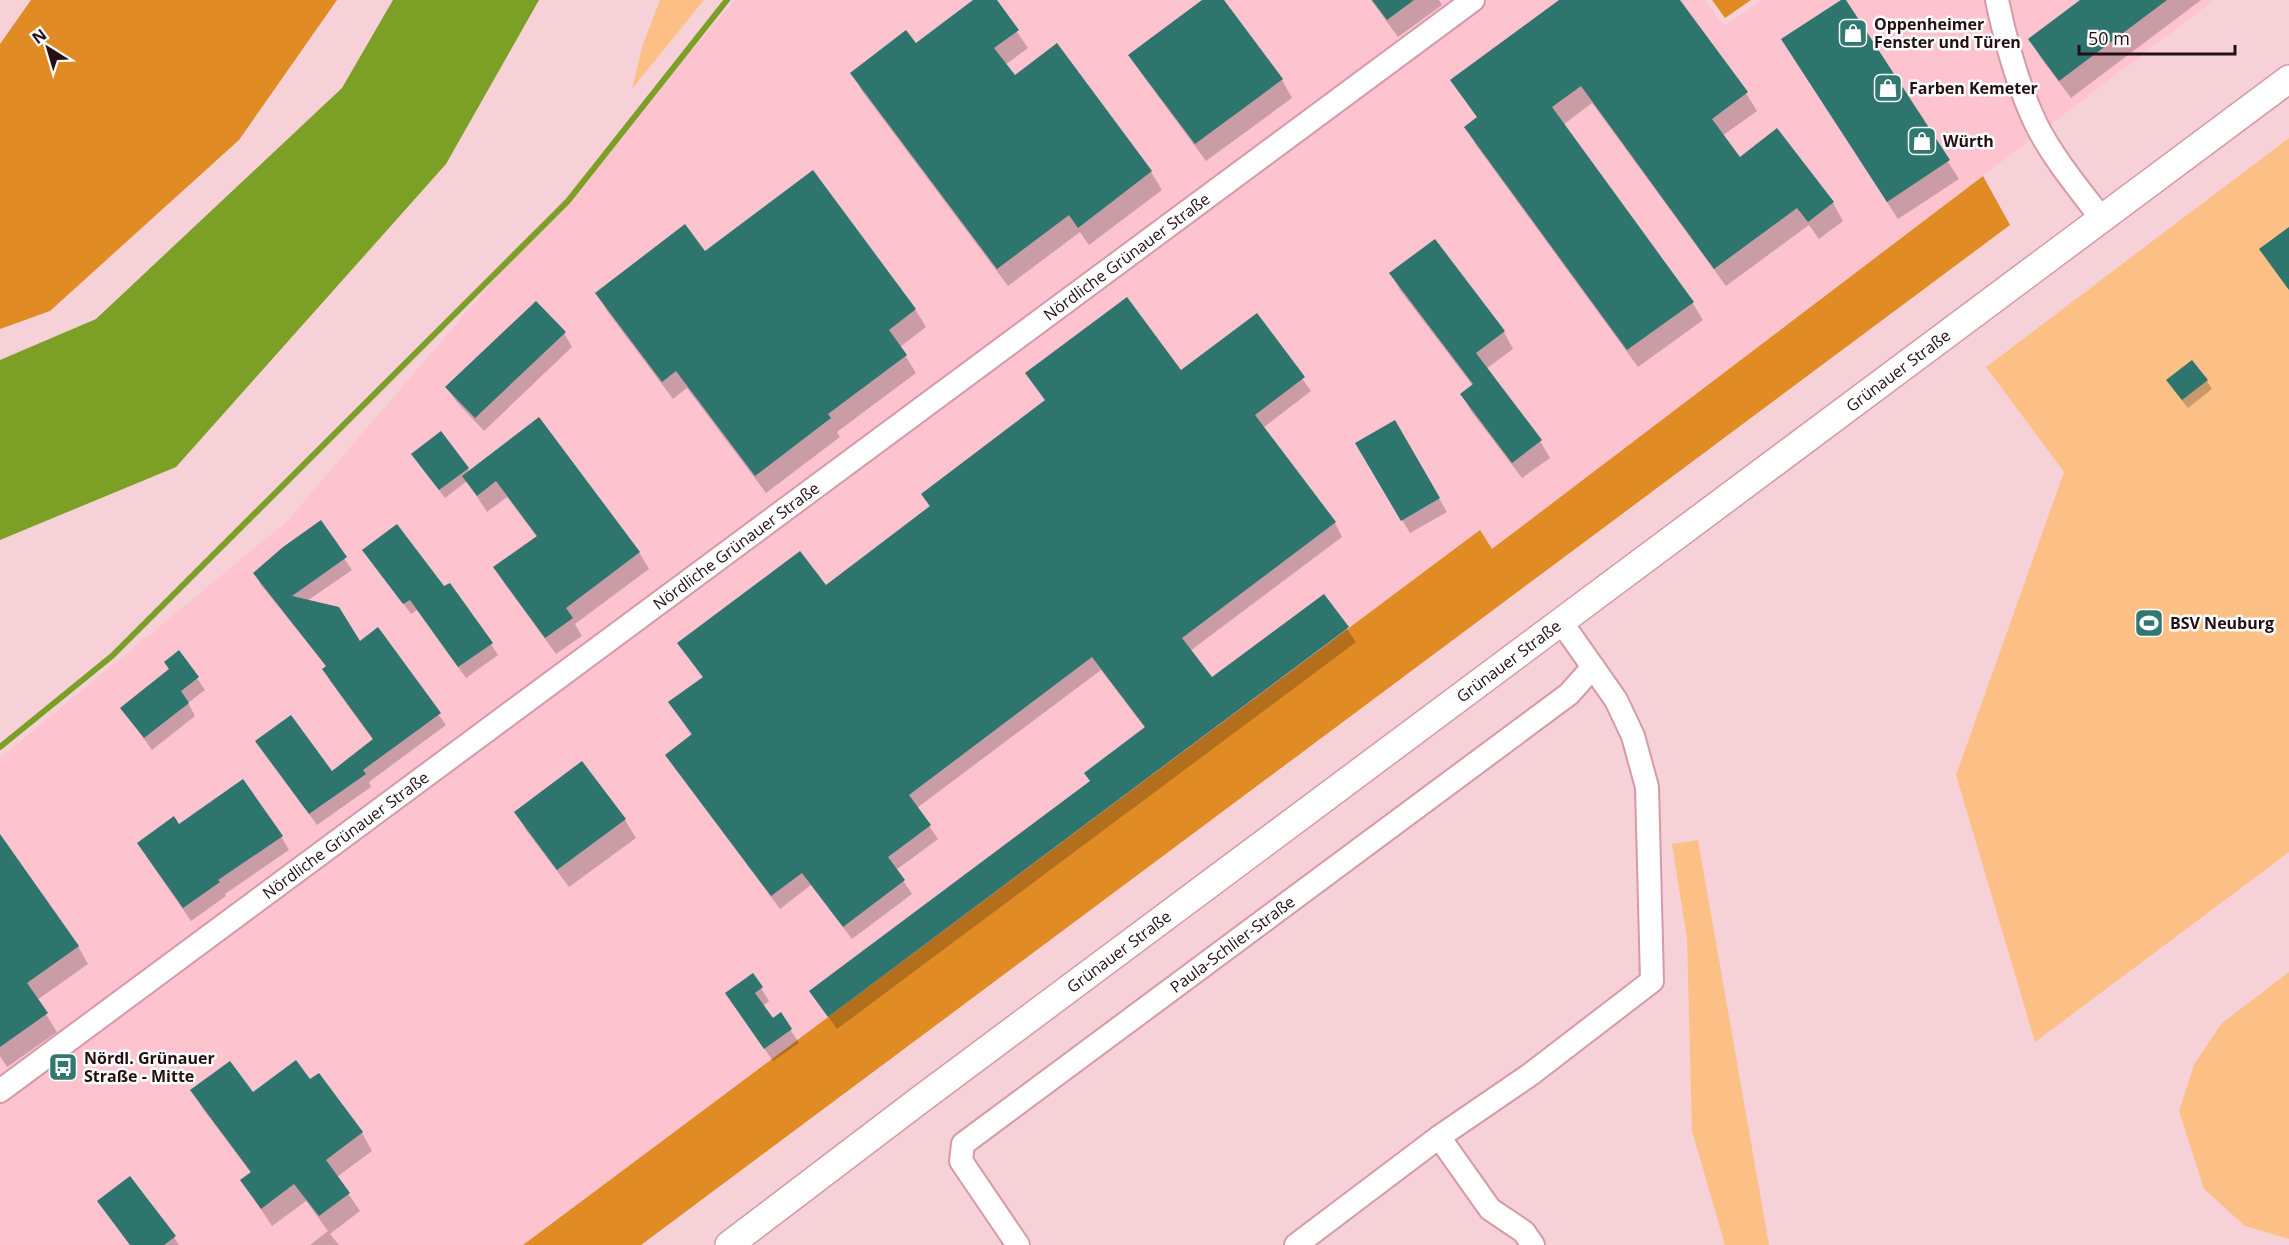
<svg xmlns="http://www.w3.org/2000/svg" width="2289" height="1245" viewBox="0 0 2289 1245" font-family="'Open Sans',sans-serif">
<style>
.built{fill:#fdc4d0}
.green{fill:#fcc086}
.forest{fill:#e08b23}
.water{fill:#7c9f25}
.shadow{fill:#0003}
.lines{fill:none;stroke-linecap:round;stroke-linejoin:round}
.stream{stroke:#7c9f25;stroke-width:6}
.building{fill:#2e766d}
.minor-casing{stroke:#d59aa7;stroke-width:26}
.tertiary-casing{stroke:#d59aa7;stroke-width:30}
.minor{stroke:#fff;stroke-width:22}
.tertiary{stroke:#fff;stroke-width:27}
.labels{text-anchor:middle;stroke-width:5;stroke-linejoin:round;paint-order:stroke}
.poi-label{font-size:16px;font-weight:bold;fill:#240f14;stroke:#fdfdfd;text-anchor:start}
.street-label{font-size:16px;fill:#240f14;stroke:#fdfdfd}
</style>
<rect width="100%" height="100%" fill="#f7d1d8"/>
<!-- built -->
<path class="built" d="M 735,0 L 1705,0 L 1724,26 L 1762,0 L 2214,0 L 1492,550 L 1480,530 L 525,1245 L 0,1245 L 0,758 L 286,522 Z"/>
<!-- green -->
<path class="green" d="M 660,0 L 704,0 L 632,89 L 642,47 Z
M 2289,138 L 2289,852 L 2035,1042 L 1956,775 L 2064,472 L 1986,367 Z
M 1698,840 L 1769,1245 L 1725,1245 L 1692,1131 L 1687,939 L 1672,844 Z
M 2289,972 L 2289,1239 L 2245,1226 L 2204,1189 L 2179,1111 L 2194,1065 L 2221,1024 Z"/>
<!-- forest -->
<path class="forest" d="M 31,0 L 337,0 L 239,140 L 50,311 L 0,329 L 0,44 Z
M 1712,0 L 1751,0 L 1725,18 Z
M 1983,176 L 2010,225 L 641,1245 L 523,1245 L 1480,530 L 1492,549 Z"/>
<!-- water -->
<path class="water" d="M 393,0 L 539,0 L 446,164 L 176,467 L 0,540 L 0,360 L 96,319 L 342,88 Z"/>
<!-- shadow -->
<path class="shadow" d="M 976,0 L 995,0 L 1028,48 L 1005,65 L 1014,77 L 1056,45 L 1151,172 L 1162,190 L 1089,245 L 1080,232 L 1008,286 L 862,91 L 852,73 L 916,45 Z
M 1205,0 L 1223,0 L 1282,80 L 1292,98 L 1206,161 L 1141,73 L 1130,55 Z
M 1371,0 L 1439,0 L 1442,5 L 1398,37 Z
M 1562,0 L 1678,0 L 1746,93 L 1757,111 L 1722,136 L 1740,159 L 1777,131 L 1833,203 L 1843,221 L 1819,239 L 1809,225 L 1726,286 L 1592,103 L 1563,125 L 1692,302 L 1703,320 L 1638,367 L 1476,145 L 1466,127 L 1478,119 L 1452,80 Z
M 1844,0 L 1959,179 L 1898,219 L 1793,57 Z
M 2083,0 L 2201,0 L 2071,98 L 2040,57 L 2030,39 Z
M 1435,241 L 1504,332 L 1513,349 L 1486,369 L 1540,441 L 1550,458 L 1522,478 L 1471,411 L 1462,394 L 1473,386 L 1400,290 L 1391,274 Z
M 704,253 L 915,309 L 926,327 L 900,347 L 916,373 L 837,432 L 840,437 L 766,493 L 687,388 L 673,399 L 607,311 L 597,293 Z
M 1256,315 L 1311,391 L 1263,428 L 1335,523 L 1342,537 L 1190,651 L 1212,679 L 1324,596 L 1356,642 L 837,1029 L 811,992 L 1091,782 L 1146,729 L 1101,670 L 917,808 L 938,839 L 896,870 L 912,894 L 852,939 L 811,885 L 780,909 L 675,768 L 667,755 L 692,736 L 670,703 L 703,678 L 679,643 L 825,587 L 930,508 L 923,494 L 1046,402 L 1027,374 L 1181,372 Z
M 564,333 L 572,347 L 484,431 L 455,400 L 447,387 Z
M 2207,381 L 2212,389 L 2188,408 L 2173,389 Z
M 539,419 L 639,552 L 649,569 L 575,624 L 582,636 L 556,654 L 505,584 L 495,568 L 537,537 L 507,497 L 487,512 L 467,481 L 445,498 L 418,463 L 468,468 L 469,472 Z
M 1394,422 L 1447,512 L 1410,533 L 1357,444 Z
M 320,523 L 352,570 L 307,601 L 359,643 L 378,630 L 446,725 L 369,782 L 371,787 L 317,825 L 257,742 L 331,773 L 374,741 L 330,681 L 324,669 L 327,667 L 261,585 L 255,574 Z
M 364,550 L 444,589 L 491,644 L 498,655 L 466,678 L 417,610 L 411,614 Z
M 179,652 L 205,690 L 188,703 L 195,716 L 152,750 L 122,708 L 170,670 Z
M 582,763 L 625,820 L 636,838 L 569,887 L 526,830 L 516,812 Z
M 179,826 L 281,836 L 289,850 L 225,894 L 226,896 L 191,921 L 146,856 Z
M 0,932 L 78,946 L 88,964 L 37,1000 L 57,1032 L 7,1067 L 0,1056 Z
M 761,988 L 769,1001 L 763,1006 L 773,1020 L 780,1014 L 799,1043 L 773,1061 L 727,994 Z
M 310,1081 L 362,1133 L 372,1151 L 337,1177 L 360,1211 L 330,1234 L 339,1245 L 310,1245 L 328,1231 L 306,1201 L 272,1226 L 242,1180 L 251,1173 L 203,1109 L 192,1091 L 252,1094 Z
M 99,1202 L 174,1237 L 179,1245 L 130,1245 Z"/>
<g class="lines">
<!-- stream -->
<path class="stream" d="M 0,747 L 112,656 L 568,201 L 727,0"/>
</g>
<!-- building -->
<path class="building" d="M 973,0 L 997,0 L 1019,30 L 994,48 L 1015,75 L 1057,43 L 1152,171 L 1078,228 L 1069,215 L 997,269 L 850,73 L 906,30 L 916,43 Z
M 1202,0 L 1224,0 L 1283,79 L 1195,144 L 1128,55 Z
M 1372,0 L 1414,0 L 1387,20 Z
M 1559,0 L 1680,0 L 1748,92 L 1712,119 L 1740,157 L 1777,128 L 1834,202 L 1808,222 L 1797,208 L 1714,269 L 1581,86 L 1552,107 L 1694,302 L 1627,350 L 1464,127 L 1477,117 L 1450,80 Z
M 1841,0 L 1846,0 L 1950,160 L 1887,202 L 1781,39 Z
M 2080,0 L 2167,0 L 2059,81 L 2028,39 Z
M 813,170 L 916,309 L 889,330 L 907,355 L 828,414 L 831,418 L 755,476 L 676,371 L 662,382 L 595,293 L 685,224 L 705,251 Z
M 2289,227 L 2289,290 L 2259,249 Z
M 1435,239 L 1505,331 L 1476,353 L 1542,440 L 1512,463 L 1460,394 L 1473,384 L 1389,273 Z
M 1127,297 L 1181,370 L 1257,313 L 1305,377 L 1255,415 L 1336,522 L 1182,638 L 1212,677 L 1324,594 L 1349,627 L 828,1017 L 809,991 L 1090,781 L 1084,773 L 1145,727 L 1092,657 L 909,795 L 931,825 L 888,857 L 905,880 L 843,927 L 802,873 L 771,896 L 665,755 L 692,734 L 668,702 L 703,677 L 677,643 L 800,551 L 826,585 L 930,506 L 921,494 L 1045,400 L 1025,373 Z
M 536,301 L 566,332 L 475,418 L 445,387 Z
M 2192,360 L 2208,380 L 2182,400 L 2166,380 Z
M 539,417 L 640,552 L 566,608 L 573,618 L 545,638 L 493,567 L 537,536 L 496,481 L 477,496 L 462,476 Z
M 1395,420 L 1440,498 L 1401,521 L 1355,443 Z
M 441,431 L 469,468 L 439,490 L 411,454 Z
M 321,520 L 347,557 L 292,596 L 339,607 L 360,641 L 378,627 L 441,713 L 363,770 L 366,774 L 309,814 L 255,741 L 291,715 L 332,771 L 373,739 L 322,669 L 326,666 L 253,573 L 283,547 Z
M 397,524 L 444,586 L 450,583 L 493,643 L 458,667 L 410,600 L 403,604 L 362,550 Z
M 179,650 L 199,677 L 181,691 L 189,703 L 144,738 L 120,708 L 169,669 L 164,662 Z
M 582,761 L 626,819 L 557,870 L 514,812 Z
M 243,779 L 283,836 L 218,880 L 220,882 L 183,908 L 137,843 L 174,816 L 179,824 Z
M 0,834 L 79,946 L 27,983 L 48,1013 L 0,1047 Z
M 753,973 L 763,987 L 755,993 L 773,1018 L 781,1012 L 792,1029 L 764,1049 L 725,993 Z
M 296,1060 L 310,1079 L 319,1073 L 363,1132 L 326,1160 L 350,1193 L 319,1216 L 294,1184 L 261,1209 L 240,1180 L 251,1172 L 190,1090 L 230,1061 L 253,1092 Z
M 130,1176 L 176,1236 L 164,1245 L 130,1245 L 97,1201 Z"/>
<g class="lines">
<!-- minor casing -->
<g class="minor-casing">
<g id="minor">
<path d="M 1997,0 C 2006,43 2017,84 2036,124 C 2053,158 2079,189 2102,219"/>
<path id="s1" d="M 0,1091 L 1473,0"/>
<path d="M 1439,1137 L 1490,1209 L 1524,1232 L 1533,1245"/>
<path id="s2" d="M 1018,1245 L 961,1161 L 963,1144 L 1569,694 L 1593,667"/>
<path d="M 1296,1245 L 1439,1137 L 1531,1074 L 1652,981 L 1647,787 L 1633,736 L 1616,700 L 1562,623"/>
</g>
</g>
<!-- tertiary casing -->
<g class="tertiary-casing">
<g id="tertiary">
<path id="s3" d="M 729,1245 L 917,1102 L 2289,79"/>
</g>
</g>
<!-- minor -->
<use href="#minor" class="minor"/>
<!-- tertiary -->
<use href="#tertiary" class="tertiary"/>
</g>
<!-- icons -->
<defs>
<g id="shop-square" transform="scale(1.5)"><rect x="-9" y="-9" width="18" height="18" rx="4" fill="#317870" stroke="#fdfdfd"/><path d="M-5-2.5h2.3a2.7 3.5 0 0 1 5.4 0H5L5.5 6h-11ZM-1.5-2.5h3a1.5 2.3 0 0 0-3 0Z" fill="#fff"/></g>
<g id="stadium-square" transform="scale(1.5)"><rect x="-9" y="-9" width="18" height="18" rx="4" fill="#317870" stroke="#fdfdfd"/><path d="M0-5a6.5 5 0 1 0 0 10a6.5 5 0 1 0 0-10ZM-3.5-1.8h7v3.6h-7Z" fill="#fff"/></g>
<g id="bus-square" transform="scale(1.5)"><rect x="-9" y="-9" width="18" height="18" rx="4" fill="#317870" stroke="#fdfdfd"/><path d="M-5-6H5V4H4V6H2V4H-2V6H-4V4H-5ZM-3.5-4V0h7V-4ZM-3.5 1.2v1.5H-2V1.2ZM2 1.2v1.5H3.5V1.2Z" fill="#fff"/></g>
</defs>
<g fill-rule="evenodd">
<use href="#shop-square" x="1853" y="33"/>
<use href="#shop-square" x="1888" y="88"/>
<use href="#shop-square" x="1922" y="141"/>
<use href="#stadium-square" x="2149" y="623"/>
<use href="#bus-square" x="63" y="1067"/>
</g>
<g class="labels">
<!-- poi labels -->
<g class="poi-label">
<text x="1874" y="30">Oppenheimer<tspan x="1874" dy="18">Fenster und Türen</tspan></text>
<text x="1909" y="94">Farben Kemeter</text>
<text x="1943" y="147">Würth</text>
<text x="2170" y="629">BSV Neuburg</text>
<text x="84" y="1064">Nördl. Grünauer<tspan x="84" dy="18">Straße - Mitte</tspan></text>
</g>
<!-- street labels -->
<g class="street-label">
<text dy="6" stroke="none"><textPath href="#s1" startOffset="1402">Nördliche Grünauer Straße</textPath></text>
<text dy="6" stroke="none"><textPath href="#s3" startOffset="1460">Grünauer Straße</textPath></text>
<text dy="6" stroke="none"><textPath href="#s1" startOffset="916">Nördliche Grünauer Straße</textPath></text>
<text dy="6" stroke="none"><textPath href="#s3" startOffset="974">Grünauer Straße</textPath></text>
<text dy="6" stroke="none"><textPath href="#s1" startOffset="430">Nördliche Grünauer Straße</textPath></text>
<text dy="6" stroke="none"><textPath href="#s2" startOffset="454">Paula-Schlier-Straße</textPath></text>
<text dy="6" stroke="none"><textPath href="#s3" startOffset="488">Grünauer Straße</textPath></text>
</g>
</g>
<!-- north arrow -->
<g transform="translate(48 48) rotate(323)" stroke="#fdfdfd" stroke-width="4.5" paint-order="stroke">
<path d="M0-4.5L10 22L0 15L-10 22Z" fill="#240f14"/>
<text y="-9" font-size="16" font-weight="bold" text-anchor="middle" fill="#240f14">N</text>
</g>
<!-- scale -->
<path d="M2079 45v9h156v-9" fill="none" stroke="#240f14" stroke-width="3"/>
<text x="2088" y="45" font-size="18" fill="#240f14" stroke="#fdfdfd" stroke-width="4.5" paint-order="stroke">50 m</text>
</svg>
